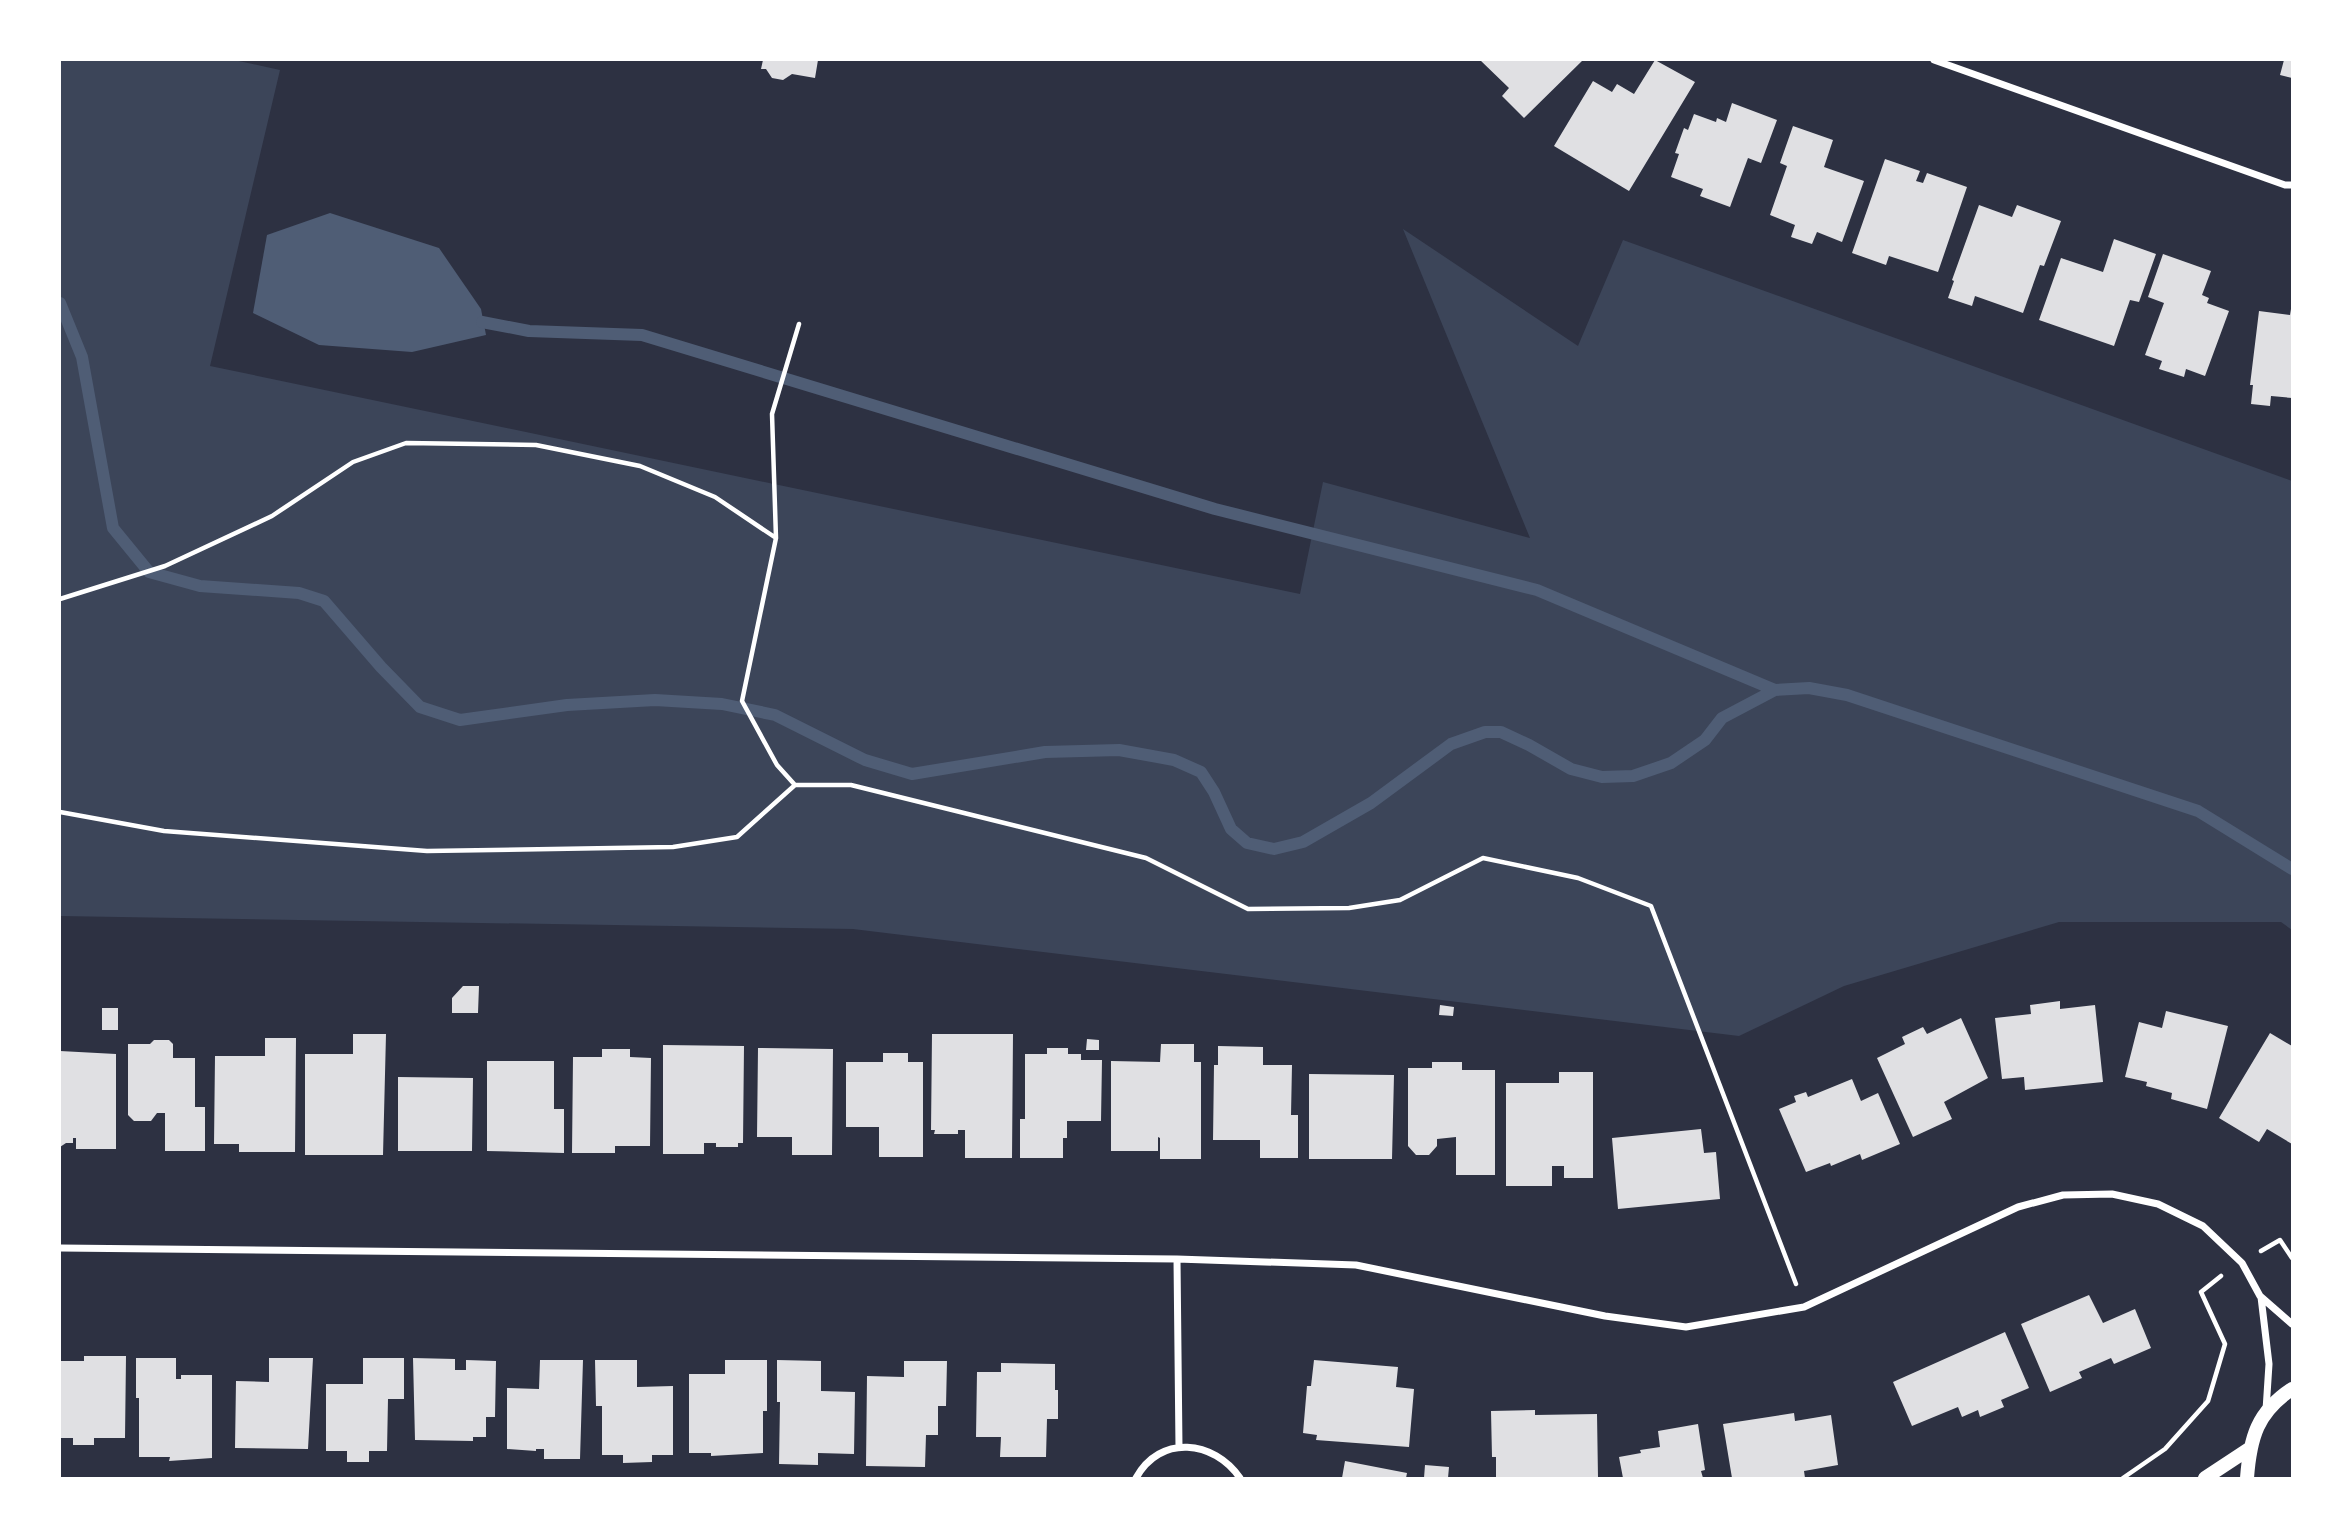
<svg xmlns="http://www.w3.org/2000/svg" width="2352" height="1538" viewBox="0 0 2352 1538" font-family="'Asap Condensed',sans-serif">
<style>
.green{fill:#3c4559}
.water{fill:#4f5d75}
.lines{fill:none;stroke-linecap:round;stroke-linejoin:round}
.stream{stroke:#4f5d75;stroke-width:12}
.building{fill:#e0e0e3}
.path{stroke:#fff;stroke-width:4.5}
.minor{stroke:#fff;stroke-width:7}
.secondary{stroke:#fff;stroke-width:14}
</style>
<rect width="100%" height="100%" fill="#2d3142"/>
<!-- green -->
<path class="green" d="M 60,60 L 234,60 L 280,70 L 210,366 L 1300,594 L 1323,482 L 1530,538 L 1403,229 L 1578,346 L 1623,240 L 2292,481 L 2292,930 L 2281,922 L 2059,922 L 1844,986 L 1739,1036 L 853,929 L 60,916 Z"/>
<!-- water -->
<path class="water" d="M 330,213 L 439,248 L 481,309 L 486,335 L 412,352 L 319,345 L 253,313 L 267,235 Z"/>
<g class="lines">
<!-- stream -->
<path class="stream" d="M 60,303 L 82,357 L 113,528 L 149,572 L 200,586 L 299,593 L 324,601 L 381,667 L 420,707 L 460,720 L 567,705 L 655,700 L 722,704 L 775,715 L 865,760 L 912,774 L 1045,752 L 1119,750 L 1174,760 L 1201,772 L 1214,792 L 1231,829 L 1247,843 L 1274,849 L 1303,842 L 1371,803 L 1451,744 L 1485,732 L 1501,732 L 1529,745 L 1571,769 L 1602,777 L 1633,776 L 1671,763 L 1705,740 L 1722,718 L 1775,690 L 1809,688 L 1847,695 L 2198,811 L 2292,869
M 482,322 L 529,331 L 642,335 L 1215,509 L 1537,590 L 1775,690"/>
</g>
<!-- building -->
<path class="building" d="M 763,60 L 818,60 L 815,78 L 792,74 L 783,80 L 772,78 L 766,69 L 761,69 Z
M 1480,60 L 1583,60 L 1524,118 L 1502,96 L 1509,88 Z
M 1655,60 L 1695,82 L 1629,191 L 1554,146 L 1593,81 L 1612,92 L 1617,84 L 1634,94 Z
M 2284,60 L 2292,60 L 2292,78 L 2280,75 Z
M 1732,103 L 1777,120 L 1761,163 L 1748,158 L 1730,207 L 1700,196 L 1703,189 L 1671,177 L 1679,154 L 1675,153 L 1684,128 L 1688,130 L 1694,114 L 1716,122 L 1717,118 L 1726,122 Z
M 1793,126 L 1833,140 L 1824,167 L 1864,181 L 1842,242 L 1817,232 L 1812,244 L 1791,237 L 1795,225 L 1770,215 L 1787,166 L 1780,163 Z
M 1885,159 L 1920,171 L 1916,181 L 1923,183 L 1927,173 L 1967,187 L 1938,272 L 1889,256 L 1886,265 L 1852,253 Z
M 1979,205 L 2012,217 L 2017,205 L 2061,221 L 2044,266 L 2040,265 L 2023,313 L 1975,296 L 1972,306 L 1948,298 L 1954,281 L 1952,280 Z
M 2114,239 L 2156,254 L 2139,302 L 2130,300 L 2114,346 L 2039,320 L 2061,258 L 2103,272 Z
M 2163,254 L 2211,271 L 2202,295 L 2209,298 L 2207,303 L 2229,311 L 2205,376 L 2186,369 L 2184,377 L 2159,369 L 2162,361 L 2145,355 L 2164,303 L 2148,297 Z
M 2291,309 L 2292,398 L 2271,396 L 2270,406 L 2251,404 L 2253,385 L 2250,385 L 2259,311 L 2290,315 Z
M 463,986 L 479,986 L 478,1013 L 452,1013 L 452,998 Z
M 2060,1001 L 2060,1009 L 2095,1005 L 2103,1082 L 2025,1090 L 2024,1077 L 2002,1079 L 1995,1018 L 2031,1014 L 2030,1005 Z
M 1440,1005 L 1454,1007 L 1453,1016 L 1439,1015 Z
M 102,1008 L 118,1008 L 118,1030 L 102,1030 Z
M 2166,1011 L 2228,1026 L 2207,1109 L 2171,1099 L 2172,1093 L 2146,1086 L 2147,1082 L 2125,1077 L 2139,1022 L 2162,1028 Z
M 1961,1018 L 1988,1078 L 1944,1102 L 1952,1119 L 1913,1137 L 1877,1058 L 1905,1044 L 1902,1037 L 1923,1027 L 1927,1034 Z
M 2270,1033 L 2292,1046 L 2292,1144 L 2267,1129 L 2259,1142 L 2219,1118 Z
M 353,1034 L 386,1034 L 383,1155 L 305,1155 L 305,1054 L 353,1054 Z
M 932,1034 L 1013,1034 L 1012,1158 L 965,1158 L 965,1130 L 958,1130 L 958,1134 L 934,1134 L 935,1130 L 931,1130 Z
M 265,1038 L 296,1038 L 295,1152 L 239,1152 L 239,1144 L 214,1144 L 215,1056 L 265,1056 Z
M 1087,1039 L 1099,1040 L 1099,1050 L 1086,1050 Z
M 154,1040 L 169,1040 L 173,1044 L 173,1058 L 195,1058 L 195,1107 L 205,1107 L 205,1151 L 165,1151 L 165,1113 L 157,1113 L 151,1121 L 134,1121 L 128,1115 L 128,1044 L 150,1044 Z
M 1161,1044 L 1194,1044 L 1194,1062 L 1201,1062 L 1201,1159 L 1160,1159 L 1160,1138 L 1158,1137 L 1158,1151 L 1111,1151 L 1111,1061 L 1160,1062 Z
M 663,1045 L 744,1046 L 743,1143 L 738,1143 L 738,1147 L 716,1147 L 716,1143 L 704,1143 L 704,1154 L 663,1154 Z
M 1218,1046 L 1263,1047 L 1263,1065 L 1292,1065 L 1291,1115 L 1298,1115 L 1298,1158 L 1260,1158 L 1260,1140 L 1213,1140 L 1214,1065 L 1218,1065 Z
M 758,1048 L 833,1049 L 832,1155 L 792,1155 L 792,1137 L 757,1137 Z
M 1047,1048 L 1068,1048 L 1068,1054 L 1081,1054 L 1081,1060 L 1102,1060 L 1101,1121 L 1067,1121 L 1067,1138 L 1063,1138 L 1063,1158 L 1020,1158 L 1020,1119 L 1025,1119 L 1025,1054 L 1047,1054 Z
M 602,1049 L 630,1049 L 630,1057 L 651,1058 L 650,1146 L 615,1146 L 615,1153 L 572,1153 L 573,1057 L 602,1057 Z
M 60,1051 L 116,1054 L 116,1149 L 76,1149 L 76,1138 L 73,1138 L 73,1143 L 66,1143 L 60,1147 Z
M 883,1053 L 908,1053 L 908,1062 L 923,1062 L 923,1157 L 879,1157 L 879,1127 L 846,1127 L 846,1062 L 883,1062 Z
M 487,1061 L 554,1061 L 554,1109 L 564,1109 L 564,1153 L 487,1151 Z
M 1432,1062 L 1462,1062 L 1462,1070 L 1495,1070 L 1495,1175 L 1456,1175 L 1456,1137 L 1437,1139 L 1437,1146 L 1429,1155 L 1416,1155 L 1408,1146 L 1408,1068 L 1432,1068 Z
M 1559,1072 L 1593,1072 L 1593,1178 L 1564,1178 L 1564,1166 L 1552,1166 L 1552,1186 L 1506,1186 L 1506,1083 L 1559,1083 Z
M 1309,1074 L 1394,1075 L 1392,1159 L 1309,1159 Z
M 398,1077 L 473,1078 L 472,1151 L 398,1151 Z
M 1852,1079 L 1861,1101 L 1878,1093 L 1900,1144 L 1862,1160 L 1860,1154 L 1831,1166 L 1830,1163 L 1806,1172 L 1779,1109 L 1796,1102 L 1794,1096 L 1806,1092 L 1808,1097 Z
M 1701,1129 L 1704,1153 L 1716,1152 L 1720,1199 L 1618,1209 L 1612,1138 Z
M 2089,1295 L 2103,1323 L 2135,1309 L 2151,1348 L 2114,1364 L 2111,1358 L 2079,1372 L 2082,1378 L 2050,1392 L 2021,1324 Z
M 2005,1332 L 2029,1388 L 2001,1400 L 2004,1407 L 1980,1417 L 1978,1410 L 1962,1417 L 1958,1407 L 1912,1426 L 1893,1382 Z
M 84,1356 L 126,1356 L 125,1438 L 94,1438 L 94,1445 L 73,1445 L 73,1438 L 60,1438 L 60,1361 L 84,1361 Z
M 136,1358 L 176,1358 L 176,1379 L 181,1379 L 181,1375 L 212,1375 L 212,1458 L 169,1461 L 170,1457 L 139,1457 L 139,1398 L 136,1398 Z
M 269,1358 L 313,1358 L 308,1449 L 235,1448 L 236,1381 L 269,1382 Z
M 363,1358 L 404,1358 L 404,1399 L 388,1399 L 387,1451 L 369,1451 L 369,1462 L 347,1462 L 347,1451 L 326,1451 L 326,1384 L 363,1384 Z
M 413,1358 L 455,1359 L 455,1370 L 466,1370 L 466,1360 L 496,1361 L 495,1417 L 486,1417 L 486,1437 L 473,1437 L 473,1441 L 415,1440 Z
M 540,1360 L 583,1360 L 580,1459 L 544,1459 L 544,1449 L 536,1449 L 536,1451 L 507,1449 L 507,1388 L 539,1389 Z
M 595,1360 L 637,1360 L 637,1387 L 673,1386 L 673,1455 L 652,1455 L 652,1462 L 623,1463 L 623,1455 L 602,1455 L 602,1406 L 596,1406 Z
M 725,1360 L 767,1360 L 767,1411 L 763,1411 L 763,1453 L 711,1456 L 711,1453 L 689,1453 L 689,1374 L 725,1374 Z
M 777,1360 L 821,1361 L 821,1391 L 855,1392 L 854,1454 L 818,1453 L 818,1465 L 779,1464 L 780,1402 L 777,1402 Z
M 1314,1360 L 1398,1367 L 1396,1387 L 1414,1389 L 1409,1447 L 1316,1440 L 1317,1435 L 1303,1433 L 1307,1386 L 1311,1386 Z
M 904,1361 L 947,1361 L 946,1406 L 938,1406 L 938,1435 L 926,1435 L 925,1467 L 866,1466 L 867,1376 L 904,1377 Z
M 1001,1363 L 1055,1364 L 1055,1390 L 1058,1390 L 1058,1419 L 1047,1419 L 1046,1457 L 1000,1457 L 1001,1437 L 976,1437 L 977,1372 L 1001,1372 Z
M 1535,1410 L 1535,1415 L 1597,1414 L 1598,1478 L 1496,1478 L 1496,1457 L 1492,1457 L 1491,1411 Z
M 1794,1413 L 1795,1421 L 1831,1415 L 1838,1465 L 1804,1471 L 1805,1478 L 1732,1478 L 1723,1424 Z
M 1698,1424 L 1705,1470 L 1701,1471 L 1703,1478 L 1623,1478 L 1619,1457 L 1641,1453 L 1640,1450 L 1660,1447 L 1658,1431 Z
M 1345,1461 L 1407,1473 L 1406,1478 L 1342,1478 Z
M 1425,1465 L 1449,1467 L 1448,1478 L 1424,1478 Z"/>
<g class="lines">
<!-- path -->
<path class="path" d="M 776,538 L 772,414 L 799,324
M 60,599 L 165,566 L 272,516 L 353,462 L 406,443 L 536,445 L 640,466 L 715,497 L 776,538 L 742,701 L 777,765 L 795,785
M 60,812 L 164,831 L 427,851 L 673,847 L 737,837 L 795,785 L 851,785 L 1146,858 L 1248,909 L 1349,908 L 1400,900 L 1483,858 L 1578,878 L 1651,906 L 1796,1284
M 2261,1251 L 2280,1240 L 2292,1258
M 2123,1478 L 2165,1449 L 2208,1401 L 2225,1344 L 2201,1292 L 2221,1276"/>
<!-- minor -->
<path class="minor" d="M 1934,60 L 2285,185 L 2292,185
M 60,1248 L 1177,1259 L 1356,1265 L 1605,1316 L 1686,1327 L 1804,1307 L 2018,1207 L 2063,1195 L 2112,1194 L 2158,1204 L 2203,1226 L 2242,1263 L 2260,1296 L 2292,1324
M 1177,1259 L 1179,1447
M 2261,1297 L 2269,1364 L 2266,1410
M 1136,1478 C 1160,1434 1214,1440 1240,1478"/>
<!-- secondary -->
<path class="secondary" d="M 2205,1478 L 2249,1449
M 2247,1478 C 2250,1438 2257,1412 2292,1389"/>
</g>
<!-- border -->
<rect width="2352" height="1538" fill="none" stroke="#ffffff" stroke-width="122"/>
</svg>
